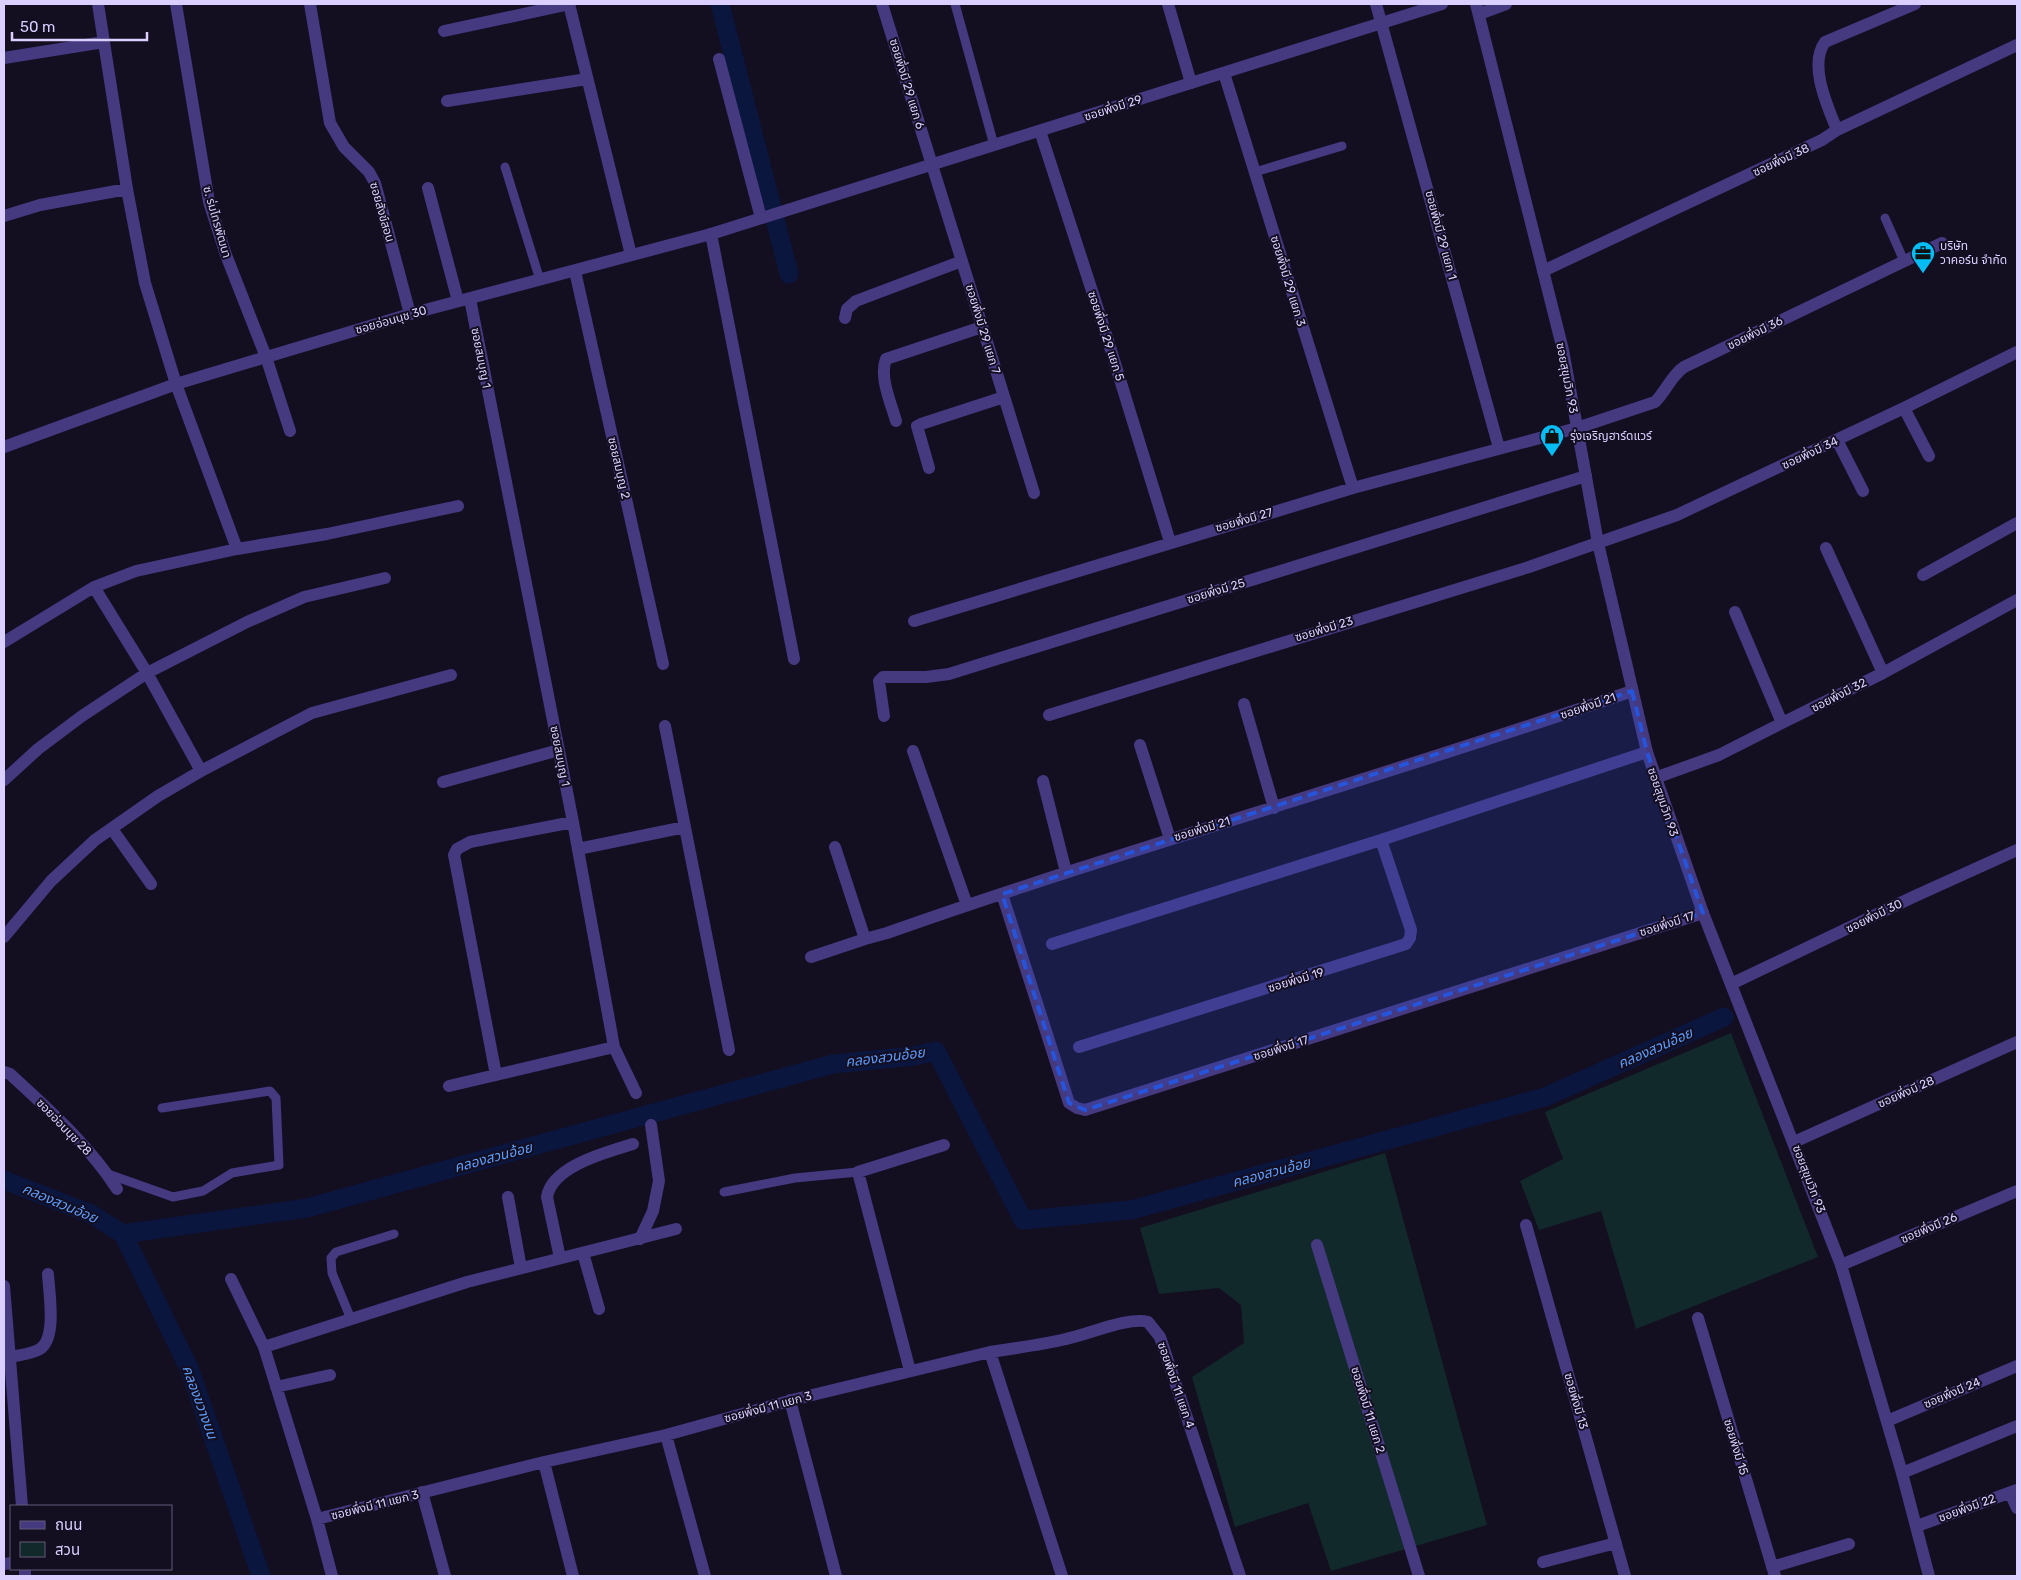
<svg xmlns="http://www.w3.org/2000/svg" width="2021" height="1580" viewBox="0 0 2021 1580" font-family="Rubik,'Noto Sans Thai',sans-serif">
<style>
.green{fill:#11292b}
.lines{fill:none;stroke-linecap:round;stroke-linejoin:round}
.canal{stroke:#0a163e;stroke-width:19}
.service{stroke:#453980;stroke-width:9}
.minor{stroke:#453980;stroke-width:12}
.tertiary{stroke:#453980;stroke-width:12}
.marked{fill:#2654da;fill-opacity:0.2;stroke:#2654da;stroke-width:4;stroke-dasharray:10 6;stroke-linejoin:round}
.labels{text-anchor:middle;stroke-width:4;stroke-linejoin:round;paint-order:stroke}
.street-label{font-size:12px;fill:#dacffe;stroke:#140e21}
.poi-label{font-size:12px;fill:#dacffe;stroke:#140e21;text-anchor:start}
.water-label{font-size:14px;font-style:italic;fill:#5e9efd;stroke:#140e21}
</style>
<rect width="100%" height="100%" fill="#140e21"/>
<!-- green -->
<path class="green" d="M 1731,1033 L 1818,1257 L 1636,1329 L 1601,1211 L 1539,1230 L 1520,1181 L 1563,1159 L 1545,1112 Z
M 1385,1153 L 1487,1525 L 1331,1571 L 1308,1503 L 1235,1527 L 1192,1377 L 1244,1343 L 1241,1305 L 1219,1288 L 1159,1294 L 1140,1228 Z"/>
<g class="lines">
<!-- canal -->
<path class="canal" d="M 720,4 L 789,274
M 4,1180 L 91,1214 L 123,1234 L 307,1208 L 833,1064 L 914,1056 L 936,1051 L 1023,1220 L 1131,1210 L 1545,1097 L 1724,1017
M 123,1234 L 189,1368 L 261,1576"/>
<!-- service -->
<path class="service" d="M 955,4 L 994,145
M 505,167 L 540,280
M 1255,172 L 1342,146
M 1885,218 L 1904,261
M 108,1174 L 173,1197 L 203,1191 L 232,1173 L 279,1165 L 276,1098 L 270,1091 L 162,1108
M 724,1192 L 795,1178 L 858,1172
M 351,1319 L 332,1273 L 331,1258 L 336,1252 L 394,1234"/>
<!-- minor -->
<path class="minor" d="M 98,4 L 127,189 L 145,283 L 176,384 L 237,549
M 176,4 L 209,202 L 226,255 L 266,357 L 290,431
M 310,4 L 330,123 L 344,147 L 369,172 L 375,183 L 410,314
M 569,4 L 631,255
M 882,4 L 1034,493
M 1168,4 L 1191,83
M 1376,4 L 1499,448
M 1479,14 L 1506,4
M 444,31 L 570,4
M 4,58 L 104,42
M 719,59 L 761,218
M 1224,73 L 1353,488
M 447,101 L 587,79
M 1837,130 C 1828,107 1808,65 1825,42 L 1915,4
M 1040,131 L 1106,334 L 1170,542
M 428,188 L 458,301
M 4,216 L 40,205 L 127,189
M 711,234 L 794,659
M 575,271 L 663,664
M 1543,271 L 1822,140 L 1837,130 L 2017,45
M 845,318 L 847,309 L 856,301 L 962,261
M 1904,408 L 1929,456
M 896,421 C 891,403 879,377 886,359 L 982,327
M 1837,440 L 1863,491
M 929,468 L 917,426 L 921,424 L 1004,397
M 1826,548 L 1883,673
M 1923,575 L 2017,523
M 94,587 L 147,673 L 201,771
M 1735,612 L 1782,723
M 914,621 L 1353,488 L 1577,428 L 1655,402 C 1666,391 1671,376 1684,367 L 1942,243
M 4,642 L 94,587 L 136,571 L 237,549 L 327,534 L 458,506
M 1244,704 L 1274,808
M 1049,715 L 1529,567 L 1677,515 L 1904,408 L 2017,352
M 884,716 L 879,681 L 883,677 L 926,677 L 949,674 L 1586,476
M 665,726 L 729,1050
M 1140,745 L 1170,839
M 913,751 L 967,905
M 1655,778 L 1719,755 L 1782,723 L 1883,673 L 2017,600
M 4,780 L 38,749 L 82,716 L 147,673 L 247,622 L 304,597 L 385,578
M 1043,781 L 1066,872
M 443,782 L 559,750
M 112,829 L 151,884
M 835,847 L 865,939 L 887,933 C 1133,846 1385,777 1632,691
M 578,849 L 685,827
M 1002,894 L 1069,1103 L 1077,1108 L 1085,1110 L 1703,913
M 4,937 L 51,881 L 95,840 L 158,796 L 201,771 L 312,713 L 451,675
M 1052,944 L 1381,840 L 1647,752
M 811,957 L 865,939
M 1731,984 L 1913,897 L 2017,850
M 614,1047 L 636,1093
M 1079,1047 L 1406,944 L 1410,938 L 1411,930 L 1381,840
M 4,1072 L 10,1074 C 48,1109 89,1145 117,1189
M 496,1075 L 454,855 L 457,849 L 470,842 L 573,822
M 449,1086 L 614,1047 L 573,822 L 470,299
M 1794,1142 L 2017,1042
M 508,1197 L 521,1268
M 1526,1225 L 1625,1576
M 640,1239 L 653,1211 L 659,1181 L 651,1125
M 1317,1245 L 1419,1576
M 583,1253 L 599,1309
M 560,1258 L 547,1197 C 552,1166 607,1152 633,1144
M 1841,1265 L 2017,1191
M 231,1279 L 264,1347 L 317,1519 L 332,1576
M 4,1286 L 22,1506
M 1698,1318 L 1775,1576
M 264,1347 L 467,1282 L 676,1229
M 990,1352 C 1016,1348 1041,1345 1066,1339 C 1087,1335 1130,1316 1148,1322 L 1160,1337 L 1240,1576
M 10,1357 C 19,1355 32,1354 40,1349 C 57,1338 49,1293 48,1274
M 910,1371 L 858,1172 L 944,1145
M 276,1387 L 330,1375
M 790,1400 L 836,1576
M 1887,1421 L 2017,1366
M 666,1435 L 705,1576
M 544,1462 L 573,1576
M 1902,1473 L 2017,1426
M 422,1492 L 445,1576
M 2010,1493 L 2017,1508
M 317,1519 L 544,1462 L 666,1435 L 796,1399 L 990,1352 L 1062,1576
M 1917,1526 L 2017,1490
M 1543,1562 L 1616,1543
M 4,1564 L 11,1563
M 1772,1567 L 1849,1544
M 25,1569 L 25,1576"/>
<!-- tertiary -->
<path class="tertiary" d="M 1476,4 L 1563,350 L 1598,543 L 1647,752 L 1703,913 L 1841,1265 L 1902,1473 L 1929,1576
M 4,447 L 176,384 L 410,314 L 711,234 L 1442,4"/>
</g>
<!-- marked area -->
<path class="marked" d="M 1632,691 L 1647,752 L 1703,913 L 1085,1110 L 1069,1103 L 1002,894 Z"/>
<!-- icons -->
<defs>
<g id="office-pin" transform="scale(1.25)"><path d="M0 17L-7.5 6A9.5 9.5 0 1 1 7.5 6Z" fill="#04bdf5" stroke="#140e21"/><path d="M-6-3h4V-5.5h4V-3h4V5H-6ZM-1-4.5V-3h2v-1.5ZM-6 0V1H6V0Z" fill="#111"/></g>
<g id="shop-pin" transform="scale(1.25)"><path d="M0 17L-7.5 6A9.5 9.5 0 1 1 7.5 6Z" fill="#04bdf5" stroke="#140e21"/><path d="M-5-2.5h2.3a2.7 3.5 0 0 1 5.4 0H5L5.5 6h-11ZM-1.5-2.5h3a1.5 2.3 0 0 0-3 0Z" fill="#111"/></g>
</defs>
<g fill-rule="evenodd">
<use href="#office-pin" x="1923" y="253"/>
<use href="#shop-pin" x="1552" y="436"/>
</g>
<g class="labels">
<!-- street labels -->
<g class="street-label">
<text transform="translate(907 84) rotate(73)" y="4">ซอยพึ่งมี 29 แยก 6</text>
<text transform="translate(1113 108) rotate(-18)" y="4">ซอยพึ่งมี 29</text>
<text transform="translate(1781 160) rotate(-25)" y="4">ซอยพึ่งมี 38</text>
<text transform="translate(382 212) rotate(74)" y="4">ซอยสังข์สอน</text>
<text transform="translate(217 222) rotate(74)" y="4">ซ. ร่มไทรพัฒนา</text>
<text transform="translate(1441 235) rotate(75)" y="4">ซอยพึ่งมี 29 แยก 1</text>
<text transform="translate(1288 281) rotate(73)" y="4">ซอยพึ่งมี 29 แยก 3</text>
<text transform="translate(391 320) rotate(-16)" y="4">ซอยอ่อนนุช 30</text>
<text transform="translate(983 329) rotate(73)" y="4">ซอยพึ่งมี 29 แยก 7</text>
<text transform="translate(1755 333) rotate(-26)" y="4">ซอยพึ่งมี 36</text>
<text transform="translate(1106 336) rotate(72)" y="4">ซอยพึ่งมี 29 แยก 5</text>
<text transform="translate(481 358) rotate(79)" y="4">ซอยสมบุญ 1</text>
<text transform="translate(1567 378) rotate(79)" y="4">ซอยสุขุมวิท 93</text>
<text transform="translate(1810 453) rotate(-25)" y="4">ซอยพึ่งมี 34</text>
<text transform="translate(619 468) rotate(77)" y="4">ซอยสมบุญ 2</text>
<text transform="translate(1244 520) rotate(-16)" y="4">ซอยพึ่งมี 27</text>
<text transform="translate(1216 591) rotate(-17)" y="4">ซอยพึ่งมี 25</text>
<text transform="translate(1324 629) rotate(-17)" y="4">ซอยพึ่งมี 23</text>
<text transform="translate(1839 695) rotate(-27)" y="4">ซอยพึ่งมี 32</text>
<text transform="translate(1588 706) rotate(-19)" y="4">ซอยพึ่งมี 21</text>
<text transform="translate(560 756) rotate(79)" y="4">ซอยสมบุญ 1</text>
<text transform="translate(1663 802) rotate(71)" y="4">ซอยสุขุมวิท 93</text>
<text transform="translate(1202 829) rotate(-17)" y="4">ซอยพึ่งมี 21</text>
<text transform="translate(1874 916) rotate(-26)" y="4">ซอยพึ่งมี 30</text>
<text transform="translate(1667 924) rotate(-18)" y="4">ซอยพึ่งมี 17</text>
<text transform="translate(1296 980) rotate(-17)" y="4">ซอยพึ่งมี 19</text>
<text transform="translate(1281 1048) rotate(-18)" y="4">ซอยพึ่งมี 17</text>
<text transform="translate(1906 1092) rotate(-24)" y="4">ซอยพึ่งมี 28</text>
<text transform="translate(64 1127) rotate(46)" y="4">ซอยอ่อนนุช 28</text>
<text transform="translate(1809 1179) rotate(69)" y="4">ซอยสุขุมวิท 93</text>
<text transform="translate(1929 1228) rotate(-23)" y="4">ซอยพึ่งมี 26</text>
<text transform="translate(1176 1385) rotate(71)" y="4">ซอยพึ่งมี 11 แยก 4</text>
<text transform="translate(1952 1393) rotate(-23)" y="4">ซอยพึ่งมี 24</text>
<text transform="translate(1576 1401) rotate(74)" y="4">ซอยพึ่งมี 13</text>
<text transform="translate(768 1407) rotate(-15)" y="4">ซอยพึ่งมี 11 แยก 3</text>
<text transform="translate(1368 1410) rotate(73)" y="4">ซอยพึ่งมี 11 แยก 2</text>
<text transform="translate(1736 1447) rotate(73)" y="4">ซอยพึ่งมี 15</text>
<text transform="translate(375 1505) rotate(-14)" y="4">ซอยพึ่งมี 11 แยก 3</text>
<text transform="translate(1967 1508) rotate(-20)" y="4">ซอยพึ่งมี 22</text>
</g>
<!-- poi labels -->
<g class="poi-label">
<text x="1940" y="250">บริษัท<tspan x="1940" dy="14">วาคอร์น จำกัด</tspan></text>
<text x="1570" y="440">รุ่งเจริญฮาร์ดแวร์</text>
</g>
<!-- water labels -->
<g class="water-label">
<text transform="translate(1655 1048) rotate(-24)" y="5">คลองสวนอ้อย</text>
<text transform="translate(885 1057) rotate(-7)" y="5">คลองสวนอ้อย</text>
<text transform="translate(493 1157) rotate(-15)" y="5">คลองสวนอ้อย</text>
<text transform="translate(1271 1172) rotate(-15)" y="5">คลองสวนอ้อย</text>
<text transform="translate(60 1203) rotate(23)" y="5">คลองสวนอ้อย</text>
<text transform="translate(200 1402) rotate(70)" y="5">คลองขวางบน</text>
</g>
</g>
<!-- border -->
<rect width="2021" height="1580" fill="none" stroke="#dacffe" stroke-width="10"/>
<!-- legend -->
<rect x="10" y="1505" width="162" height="65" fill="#140e21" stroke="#635b79"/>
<rect x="20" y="1521" width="25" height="8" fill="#453980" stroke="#635b79"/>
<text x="55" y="1530" font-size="15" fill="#dacffe">ถนน</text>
<rect x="20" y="1542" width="25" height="15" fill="#11292b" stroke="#635b79"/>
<text x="55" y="1555" font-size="15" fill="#dacffe">สวน</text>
<!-- scale -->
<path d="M12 32v8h135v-8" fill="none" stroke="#dacffe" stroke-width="2.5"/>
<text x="20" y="32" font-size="15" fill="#dacffe" stroke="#140e21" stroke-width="4" paint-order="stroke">50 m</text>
</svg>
